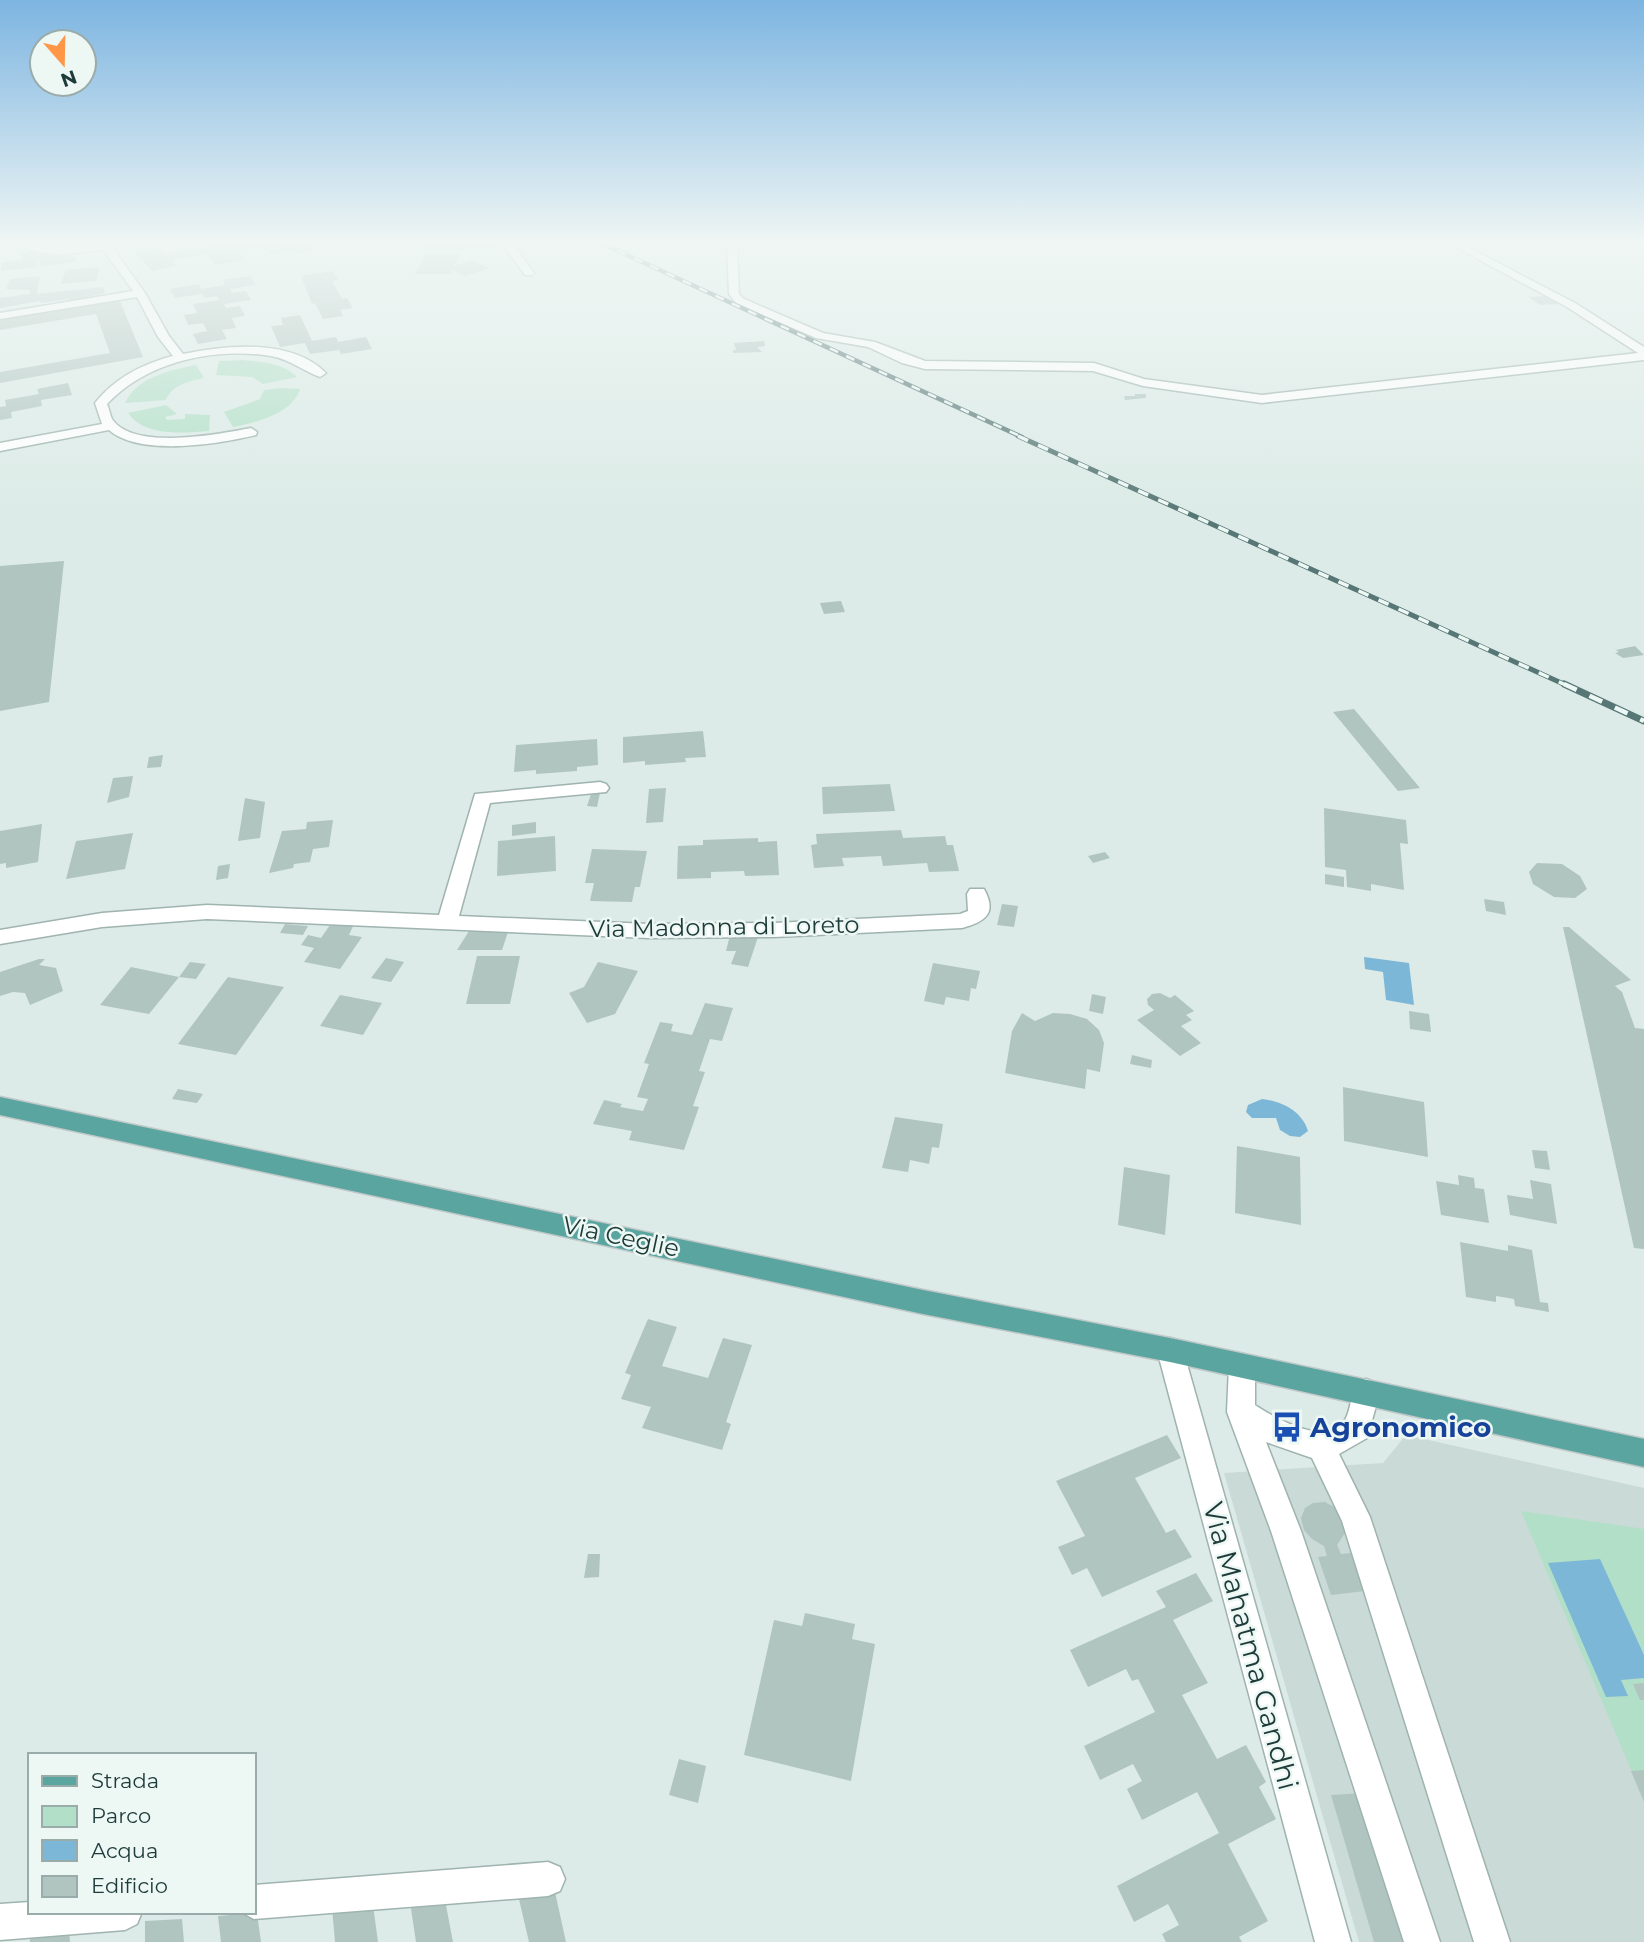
<svg xmlns="http://www.w3.org/2000/svg" width="1644" height="1942" viewBox="0 0 1644 1942" font-family="Montserrat,sans-serif">
<style>
.built{fill:#cadad6}
.green{fill:#b2dfc7}
.water{fill:#7db7d7}
.building{fill:#b1c5c0}
.lines{fill:none;stroke-linecap:round;stroke-linejoin:round}
.minor-casing{stroke:#9fb3af;stroke-width:3}
.major-casing{stroke:#c0c8c8;stroke-width:3}
.minor{fill:#fff;fill-rule:evenodd}
.major{fill:#5ba5a1;fill-rule:evenodd}
.rail-far2-casing{stroke:#567775;stroke-width:4.5}
.rail-far1-casing{stroke:#567775;stroke-width:5}
.rail-casing{stroke:#567775;stroke-width:7}
.rail-far2{stroke:#edf7f4;stroke-width:2.5;stroke-dasharray:9;stroke-linecap:butt}
.rail-far1{stroke:#edf7f4;stroke-width:3.5;stroke-dasharray:11;stroke-linecap:butt}
.rail{stroke:#edf7f4;stroke-width:4.5;stroke-dasharray:14;stroke-linecap:butt}
.labels{text-anchor:middle;stroke-width:5;stroke-linejoin:round;paint-order:stroke}
.street-label{font-size:24px;fill:#1d3b39;stroke:#edf7f4}
.near-transit-label{font-size:28px;font-weight:bold;fill:#164399;stroke:#edf7f4;text-anchor:start}
.near-street-label{font-size:28px;fill:#1d3b39;stroke:#edf7f4}
</style>
<rect width="100%" height="100%" fill="#dcebe7"/>
<!-- built -->
<path class="built" d="M 1406,1435 L 1644,1488 L 1644,1942 L 1359,1942 L 1224,1473 L 1383,1463 Z"/>
<!-- green -->
<path class="green" d="M 243,360 C 263,362 282,363 297,377 L 263,384 L 252,377 L 216,375 L 219,361 Z
M 196,365 L 204,378 C 189,381 172,385 166,400 L 125,403 C 137,377 170,370 196,365 Z
M 281,388 L 300,389 C 292,414 257,422 233,427 L 224,412 L 260,399 L 264,390 Z
M 166,405 L 177,414 L 165,417 L 167,420 L 185,419 L 185,414 L 210,415 L 209,431 C 182,433 145,437 128,413 Z
M 1521,1511 L 1644,1529 L 1644,1800 Z"/>
<!-- water -->
<path class="water" d="M 1364,957 L 1409,963 L 1414,1005 L 1386,1000 L 1383,972 L 1365,969 Z
M 1262,1099 C 1282,1101 1302,1111 1308,1131 L 1300,1137 L 1290,1136 L 1280,1130 L 1276,1118 L 1252,1118 L 1246,1112 L 1248,1105 Z
M 1600,1559 L 1644,1655 L 1644,1678 L 1621,1680 L 1628,1696 L 1606,1697 L 1548,1563 Z"/>
<!-- building -->
<path class="building" d="M 242,243 L 308,243 L 316,251 L 297,254 L 293,250 L 271,254 L 268,250 L 290,246 L 257,250 L 255,248 L 237,251 L 245,260 L 216,265 L 206,254 L 172,260 L 177,266 L 152,271 L 134,252 L 160,248 L 166,254 L 215,244 L 225,246 Z
M 421,243 L 492,243 L 497,249 L 418,250 Z
M 35,251 L 45,251 L 44,254 L 74,253 L 73,256 L 77,256 L 76,262 L 40,267 L 41,261 L 38,262 L 37,267 L 1,271 L 2,263 L 22,260 L 21,253 Z
M 426,254 L 460,254 L 454,266 L 472,260 L 490,268 L 465,276 L 452,270 L 450,274 L 415,274 Z
M 100,267 L 96,281 L 61,284 L 66,270 Z
M 333,271 L 338,280 L 332,281 L 342,299 L 347,298 L 353,308 L 340,310 L 343,316 L 323,319 L 315,303 L 312,304 L 301,276 Z
M 40,276 L 37,294 L 103,287 L 105,293 L 70,301 L 69,299 L 41,303 L 40,301 L 0,308 L 0,298 L 30,294 L 30,290 L 6,289 L 10,279 Z
M 250,276 L 256,285 L 230,289 L 232,293 L 246,291 L 251,300 L 224,304 L 226,308 L 240,306 L 245,316 L 232,318 L 236,328 L 222,330 L 227,339 L 198,344 L 193,334 L 207,331 L 203,323 L 188,325 L 184,315 L 197,313 L 193,304 L 219,300 L 217,296 L 204,298 L 202,294 L 175,298 L 170,289 L 199,284 L 201,289 L 225,285 L 223,280 Z
M 1546,296 L 1558,304 L 1540,305 L 1529,297 Z
M 120,301 L 143,357 L 0,383 L 0,372 L 110,353 L 96,314 L 0,330 L 0,320 Z
M 300,315 L 312,341 L 336,337 L 338,342 L 366,337 L 372,349 L 341,354 L 339,350 L 310,354 L 305,343 L 280,347 L 271,326 L 283,325 L 281,318 Z
M 764,341 L 765,346 L 757,347 L 762,352 L 733,353 L 733,350 L 736,350 L 734,343 Z
M 68,383 L 72,395 L 41,400 L 42,406 L 11,412 L 12,418 L 0,420 L 0,407 L 6,406 L 5,400 L 39,394 L 37,389 Z
M 1135,394 L 1146,394 L 1146,398 L 1125,400 L 1124,396 L 1135,396 Z
M 64,561 L 49,702 L 0,711 L 0,566 Z
M 841,601 L 845,612 L 824,614 L 820,603 Z
M 1635,646 L 1644,655 L 1623,658 L 1615,653 L 1619,652 L 1616,650 Z
M 1354,709 L 1420,788 L 1398,791 L 1333,712 Z
M 703,731 L 706,757 L 685,758 L 686,762 L 645,765 L 645,761 L 623,763 L 623,737 Z
M 597,739 L 598,765 L 577,767 L 577,771 L 536,774 L 536,770 L 514,772 L 516,745 Z
M 163,755 L 161,767 L 147,768 L 149,757 Z
M 133,776 L 129,797 L 107,803 L 113,778 Z
M 890,784 L 895,811 L 823,814 L 822,787 Z
M 666,788 L 663,822 L 646,823 L 649,789 Z
M 600,793 L 597,807 L 587,806 L 591,794 Z
M 245,798 L 265,802 L 260,838 L 238,841 Z
M 1324,808 L 1406,820 L 1408,844 L 1400,843 L 1404,890 L 1371,884 L 1371,891 L 1347,887 L 1346,870 L 1325,867 Z
M 333,820 L 329,847 L 313,849 L 310,862 L 294,864 L 293,868 L 269,873 L 282,831 L 306,829 L 307,822 Z
M 536,822 L 536,833 L 512,836 L 512,825 Z
M 42,824 L 38,862 L 6,868 L 6,863 L 0,864 L 0,831 Z
M 901,830 L 903,838 L 945,836 L 947,845 L 953,845 L 959,871 L 929,872 L 927,863 L 883,866 L 881,856 L 842,858 L 844,866 L 814,868 L 811,845 L 817,844 L 816,834 Z
M 133,833 L 125,869 L 66,879 L 76,841 Z
M 555,836 L 556,871 L 497,876 L 498,841 Z
M 758,838 L 758,842 L 777,841 L 779,875 L 745,876 L 744,871 L 711,872 L 711,878 L 677,879 L 678,846 L 703,845 L 703,840 Z
M 592,849 L 647,851 L 640,887 L 635,887 L 632,902 L 590,901 L 594,883 L 585,883 Z
M 1105,852 L 1110,858 L 1093,863 L 1088,856 Z
M 1537,863 L 1562,864 L 1580,876 L 1587,889 L 1575,898 L 1554,897 L 1533,884 L 1529,872 Z
M 230,864 L 228,878 L 216,880 L 218,866 Z
M 1325,874 L 1344,877 L 1344,887 L 1325,884 Z
M 1484,899 L 1504,902 L 1506,915 L 1486,911 Z
M 1002,904 L 1018,906 L 1014,927 L 997,925 Z
M 332,922 L 354,924 L 349,935 L 362,937 L 340,969 L 304,962 L 314,948 L 301,945 L 308,935 L 321,938 Z
M 285,924 L 308,926 L 303,935 L 280,933 Z
M 1563,927 L 1569,927 L 1631,980 L 1615,986 L 1622,992 L 1635,1028 L 1644,1029 L 1644,1249 L 1634,1248 Z
M 469,931 L 508,932 L 502,950 L 457,950 Z
M 759,934 L 748,967 L 731,964 L 736,951 L 726,951 L 730,935 Z
M 477,956 L 520,956 L 510,1004 L 466,1004 Z
M 386,958 L 404,962 L 391,982 L 371,978 Z
M 39,959 L 45,959 L 39,965 L 56,968 L 63,991 L 30,1005 L 25,993 L 13,992 L 0,996 L 0,972 Z
M 190,962 L 206,964 L 196,979 L 179,977 L 149,1014 L 100,1005 L 131,967 L 179,977 Z
M 598,962 L 638,971 L 615,1014 L 587,1023 L 569,993 L 584,987 Z
M 933,963 L 980,971 L 976,989 L 971,988 L 969,1001 L 946,997 L 944,1005 L 924,1001 Z
M 228,977 L 284,987 L 236,1055 L 178,1044 Z
M 1160,993 L 1170,998 L 1175,995 L 1194,1011 L 1186,1015 L 1192,1020 L 1181,1026 L 1201,1043 L 1180,1056 L 1137,1020 L 1154,1010 L 1148,1005 L 1147,999 L 1152,994 Z
M 1092,994 L 1106,997 L 1103,1014 L 1089,1011 Z
M 340,995 L 382,1003 L 363,1035 L 320,1026 Z
M 705,1003 L 733,1008 L 722,1041 L 710,1039 L 699,1071 L 705,1072 L 693,1106 L 699,1107 L 684,1150 L 629,1140 L 632,1131 L 593,1124 L 604,1100 L 622,1104 L 620,1107 L 643,1111 L 648,1099 L 637,1097 L 649,1064 L 644,1063 L 660,1022 L 673,1024 L 671,1031 L 692,1035 Z
M 1409,1011 L 1429,1014 L 1431,1032 L 1410,1029 Z
M 1022,1013 L 1035,1021 L 1053,1013 L 1070,1014 L 1087,1019 L 1099,1030 L 1104,1043 L 1100,1072 L 1087,1069 L 1085,1089 L 1005,1073 L 1012,1031 Z
M 1132,1055 L 1152,1060 L 1151,1068 L 1130,1064 Z
M 1343,1087 L 1424,1102 L 1428,1157 L 1344,1141 Z
M 178,1089 L 203,1094 L 197,1103 L 172,1099 Z
M 895,1117 L 943,1124 L 939,1148 L 932,1147 L 929,1164 L 910,1160 L 908,1172 L 882,1168 Z
M 1237,1146 L 1300,1157 L 1301,1225 L 1235,1213 Z
M 1532,1150 L 1547,1151 L 1550,1170 L 1535,1168 Z
M 1124,1167 L 1170,1175 L 1165,1235 L 1118,1225 Z
M 1458,1175 L 1474,1178 L 1475,1188 L 1484,1189 L 1489,1223 L 1441,1215 L 1436,1181 L 1459,1185 Z
M 1530,1180 L 1551,1184 L 1557,1224 L 1510,1215 L 1507,1195 L 1533,1199 Z
M 1460,1242 L 1508,1251 L 1508,1245 L 1532,1250 L 1540,1302 L 1548,1303 L 1549,1312 L 1515,1306 L 1514,1299 L 1496,1296 L 1496,1302 L 1466,1297 Z
M 648,1319 L 677,1327 L 662,1366 L 708,1378 L 723,1338 L 752,1345 L 726,1422 L 731,1424 L 722,1450 L 642,1428 L 651,1407 L 621,1399 L 631,1375 L 625,1373 Z
M 1167,1435 L 1181,1458 L 1135,1478 L 1166,1533 L 1175,1529 L 1192,1557 L 1102,1597 L 1087,1568 L 1072,1575 L 1058,1547 L 1085,1536 L 1056,1481 Z
M 1325,1502 L 1336,1508 L 1347,1530 L 1337,1545 L 1341,1554 L 1351,1553 L 1365,1591 L 1331,1595 L 1318,1557 L 1327,1556 L 1324,1546 L 1312,1539 L 1304,1530 L 1301,1518 L 1305,1508 L 1313,1503 Z
M 588,1554 L 600,1554 L 599,1577 L 584,1578 Z
M 1196,1573 L 1213,1601 L 1173,1620 L 1208,1683 L 1182,1695 L 1217,1759 L 1246,1745 L 1266,1782 L 1259,1787 L 1276,1819 L 1228,1844 L 1268,1921 L 1239,1937 L 1242,1942 L 1166,1942 L 1162,1934 L 1179,1925 L 1168,1904 L 1134,1922 L 1117,1886 L 1219,1833 L 1197,1792 L 1142,1820 L 1127,1789 L 1142,1781 L 1133,1764 L 1100,1780 L 1084,1746 L 1155,1712 L 1138,1679 L 1132,1681 L 1126,1669 L 1088,1687 L 1070,1650 L 1166,1607 L 1156,1591 Z
M 805,1613 L 855,1624 L 852,1639 L 875,1644 L 851,1781 L 744,1755 L 774,1620 L 802,1626 Z
M 1644,1683 L 1644,1700 L 1640,1700 L 1633,1684 Z
M 679,1759 L 706,1766 L 698,1803 L 669,1795 Z
M 1644,1770 L 1644,1802 L 1631,1771 Z
M 1362,1793 L 1407,1942 L 1374,1942 L 1331,1795 Z
M 555,1892 L 566,1942 L 529,1942 L 518,1895 Z
M 445,1900 L 453,1942 L 416,1942 L 410,1902 Z
M 373,1905 L 378,1942 L 335,1942 L 332,1908 Z
M 257,1913 L 261,1942 L 221,1942 L 218,1916 Z
M 182,1919 L 184,1942 L 145,1942 L 145,1921 Z
M 69,1926 L 70,1942 L 30,1942 L 29,1929 Z"/>
<g class="lines">
<!-- minor casing -->
<g class="minor-casing">
<path id="minor" d="M 18,243 L 70,247 L 124,243 L 112,247 L 145,293 L 169,336 L 183,354 C 227,345 291,338 326,373 L 320,377 C 303,371 290,359 271,356 C 215,347 147,361 107,404 C 109,408 110,415 112,419 C 133,451 220,434 251,428 L 257,432 L 256,435 C 219,444 140,457 109,430 L 0,451 L 0,443 L 102,424 L 95,403 C 115,378 142,364 173,356 L 158,337 L 137,297 L 0,319 L 0,313 L 133,291 L 103,249 C 77,254 40,259 18,243 Z
M 502,243 L 512,243 L 534,273 L 533,275 L 525,275 Z
M 727,243 L 737,243 L 739,294 L 744,299 L 823,333 L 875,342 L 925,361 L 1094,363 L 1144,379 L 1262,395 L 1638,353 L 1567,307 L 1448,243 L 1460,243 L 1575,303 L 1644,347 L 1644,360 L 1262,403 L 1143,386 L 1093,371 L 925,369 L 902,363 L 868,347 L 816,338 L 736,303 L 729,294 Z
M 600,782 L 606,784 L 609,788 L 606,792 L 490,803 L 459,916 L 649,924 L 774,923 L 960,914 L 968,911 L 967,894 L 970,889 L 984,889 C 998,914 984,922 962,928 L 774,937 L 649,938 L 207,919 L 102,927 L 0,944 L 0,930 L 102,913 L 207,905 L 439,915 L 475,794 Z
M 1170,1338 L 1179,1341 L 1183,1350 L 1351,1942 L 1315,1942 L 1157,1350 L 1161,1341 Z
M 1242,1354 L 1252,1357 L 1255,1366 L 1255,1405 C 1273,1417 1328,1449 1345,1420 C 1351,1410 1351,1394 1356,1383 L 1366,1379 L 1376,1383 L 1380,1392 L 1367,1438 L 1339,1454 L 1370,1517 L 1510,1942 L 1474,1942 L 1342,1521 L 1312,1458 L 1266,1442 L 1301,1531 L 1440,1942 L 1404,1942 L 1271,1531 L 1227,1412 L 1229,1366 L 1232,1357 Z
M 548,1862 L 560,1867 L 565,1879 L 560,1891 L 548,1896 L 254,1919 L 241,1912 L 254,1912 L 254,1885 Z
M 30,1902 L 30,1912 L 142,1912 L 137,1924 L 125,1930 L 0,1940 L 0,1904 Z"/>
</g>
<!-- major casing -->
<g class="major-casing">
<path id="major" d="M 0,1097 L 923,1290 L 1170,1338 L 1644,1439 L 1644,1467 L 1170,1362 L 923,1314 L 0,1115 Z"/>
</g>
<!-- minor -->
<use href="#minor" class="minor"/>
<!-- major -->
<use href="#major" class="major"/>
<!-- rail-far2 casing -->
<g class="rail-far2-casing">
<path id="rail-far2" d="M 601,243 L 1022,437"/>
</g>
<!-- rail-far1 casing -->
<g class="rail-far1-casing">
<path id="rail-far1" d="M 1018,436 L 1568,686"/>
</g>
<!-- rail casing -->
<g class="rail-casing">
<path id="rail" d="M 1564,684 L 1644,721"/>
</g>
<!-- rail-far2 -->
<use href="#rail-far2" class="rail-far2"/>
<!-- rail-far1 -->
<use href="#rail-far1" class="rail-far1"/>
<!-- rail -->
<use href="#rail" class="rail"/>
</g>
<!-- sky -->
<linearGradient id="sky" x2="0" y2="1"><stop stop-color="#7db5e1"/><stop offset="0.47" stop-color="#eff6f4"/><stop offset="1" stop-color="#eff6f4" stop-opacity="0"/></linearGradient>
<rect width="1644" height="515" fill="url(#sky)"/>
<!-- icons -->
<defs>
<g id="bus-bare" transform="scale(2.415)"><path d="M-5-6H5V4H4V6H2V4H-2V6H-4V4H-5ZM-3.5-4V0h7V-4ZM-3.5 1.2v1.5H-2V1.2ZM2 1.2v1.5H3.5V1.2Z" fill="#1a4fb4" stroke="#edf7f4" stroke-width="2.5" paint-order="stroke"/></g>
</defs>
<g fill-rule="evenodd">
<use href="#bus-bare" x="1287" y="1427"/>
</g>
<g class="labels">
<!-- street labels -->
<g class="street-label">
<text transform="translate(724 927) rotate(-1)" y="8">Via Madonna di Loreto</text>
<text transform="translate(621 1237) rotate(12)" y="8">Via Ceglie</text>
</g>
<!-- near-transit labels -->
<g class="near-transit-label">
<text x="1310" y="1437">Agronomico</text>
</g>
<!-- near-street labels -->
<g class="near-street-label">
<text transform="translate(1251 1646) rotate(75)" y="10">Via Mahatma Gandhi</text>
</g>
</g>
<!-- legend -->
<rect x="28" y="1753" width="228" height="161" fill="#edf7f4" stroke="#9aaca9" stroke-width="2"/>
<rect x="42" y="1776" width="35" height="10" fill="#5ba5a1" stroke="#9aaca9" stroke-width="2"/>
<text x="91" y="1788" font-size="21" fill="#1d3b39">Strada</text>
<rect x="42" y="1806" width="35" height="21" fill="#b2dfc7" stroke="#9aaca9" stroke-width="2"/>
<text x="91" y="1823" font-size="21" fill="#1d3b39">Parco</text>
<rect x="42" y="1840" width="35" height="21" fill="#7db7d7" stroke="#9aaca9" stroke-width="2"/>
<text x="91" y="1858" font-size="21" fill="#1d3b39">Acqua</text>
<rect x="42" y="1876" width="35" height="21" fill="#b1c5c0" stroke="#9aaca9" stroke-width="2"/>
<text x="91" y="1893" font-size="21" fill="#1d3b39">Edificio</text>
<!-- north arrow -->
<g transform="translate(63 63) rotate(160)"><circle r="33" fill="#edf7f4" stroke="#9aaca9" stroke-width="2"/>
<path d="M0-5L12 26L0 18L-12 26Z" fill="#ff9746"/>
<text y="-10" font-size="19" font-weight="bold" text-anchor="middle" fill="#1d3b39">N</text>
</g>
</svg>
